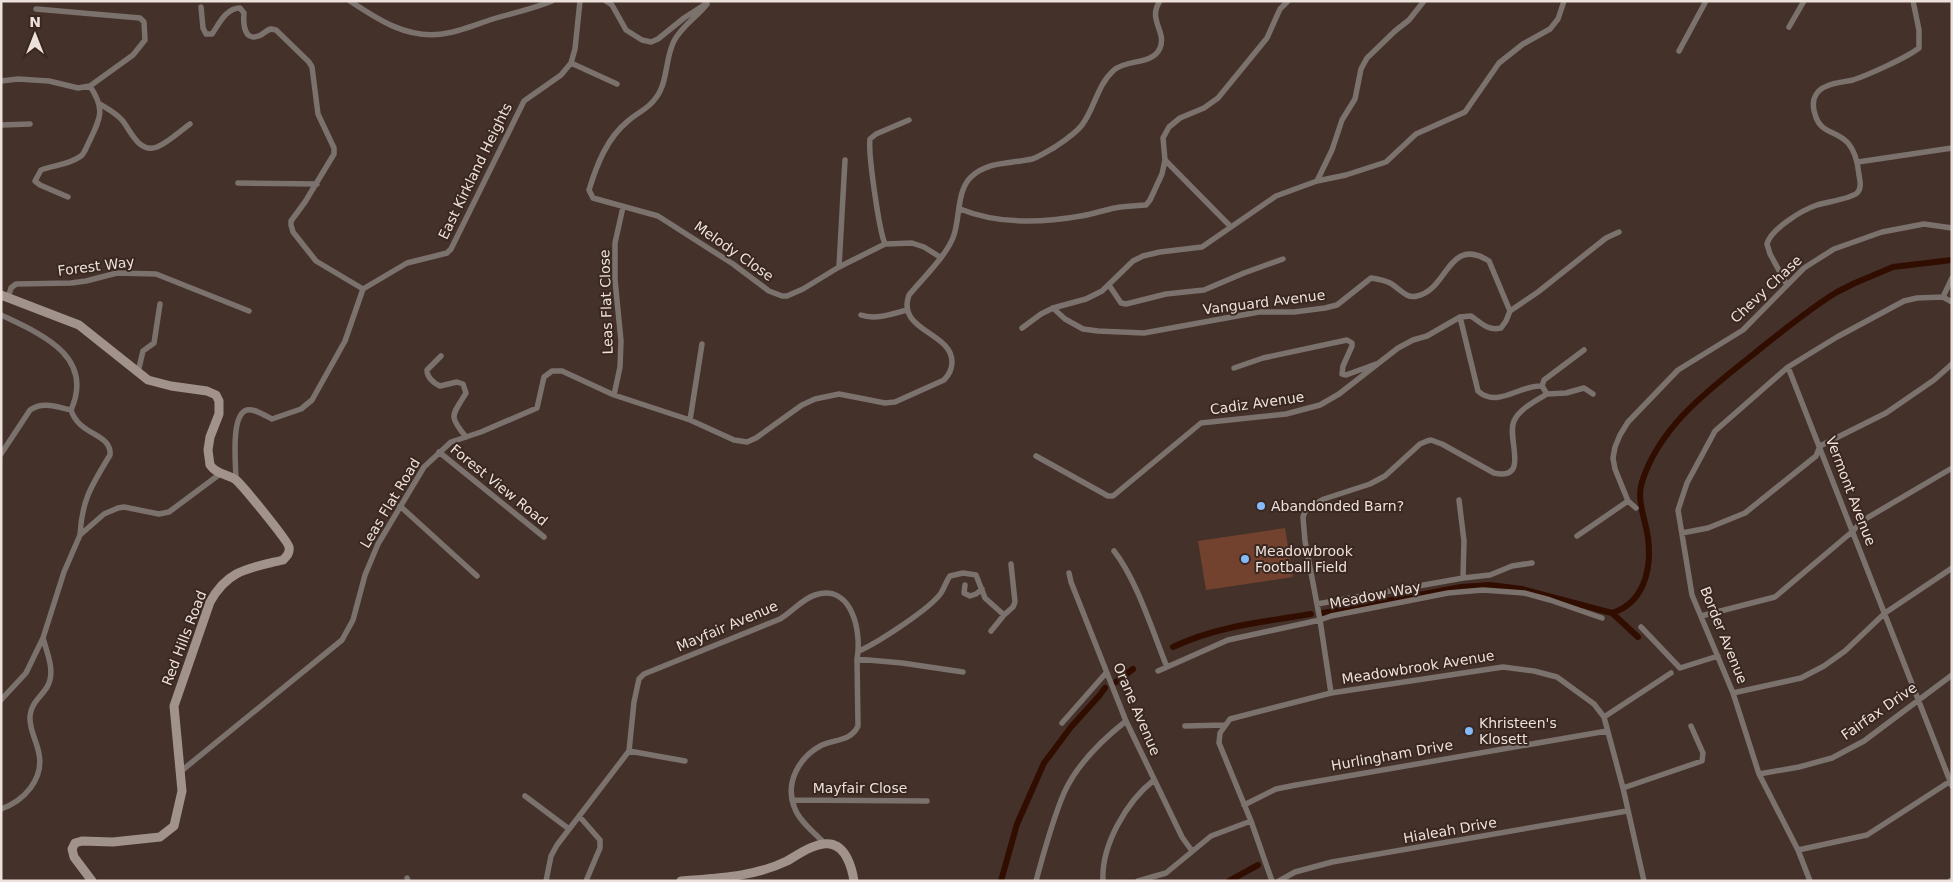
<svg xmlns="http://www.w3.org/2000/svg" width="1953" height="882" viewBox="0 0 1953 882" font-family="'DejaVu Sans',sans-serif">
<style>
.green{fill:#72422e}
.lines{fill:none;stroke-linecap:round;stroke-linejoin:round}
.canal{stroke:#310d00;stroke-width:6}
.street{stroke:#7b716d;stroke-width:5.5}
.secondary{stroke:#a1928c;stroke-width:9}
.poi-dot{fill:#85bbfb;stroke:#392720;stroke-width:2}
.labels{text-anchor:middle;stroke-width:4;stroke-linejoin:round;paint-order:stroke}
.street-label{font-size:14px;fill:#ede1dc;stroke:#392720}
.poi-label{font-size:14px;fill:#ede1dc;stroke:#392720;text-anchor:start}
</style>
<rect width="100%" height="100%" fill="#44312a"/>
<!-- green -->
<path class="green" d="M 1285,528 L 1293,577 L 1206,590 L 1198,541 Z"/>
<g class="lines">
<!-- canal -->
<path class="canal" d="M 1323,613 L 1461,587 L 1490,585 L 1522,589 L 1612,613 L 1638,637
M 1612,613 C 1644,603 1652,569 1648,538 C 1646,521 1636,500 1642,482 C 1660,425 1710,389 1755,353 C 1781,332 1809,309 1837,292 L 1855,283 L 1893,267 L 1952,260
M 1173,647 C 1217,626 1263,622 1311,614
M 1116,682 L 1133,669
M 1001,881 L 1017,824 L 1044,763 L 1071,727 L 1099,696 L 1105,688
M 1229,881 L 1258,865"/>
<!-- street -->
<path class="street" d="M 350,1 C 377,19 407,39 442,34 C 459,32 477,24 493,19 C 513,13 533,9 552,1
M 606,1 L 612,5 L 626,30 L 642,40 L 651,42 L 658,39 L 684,18 L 704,5
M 707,4 C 697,17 682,26 674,41 C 665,58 668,84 655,99 C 648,109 637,113 628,121 C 607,138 597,164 589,190 L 593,198 L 658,216 L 733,264 L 769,291 L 782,296 L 787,296 L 803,289 L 839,267 L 885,244 L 912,243 L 924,247 L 940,257
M 201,7 L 203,28 L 206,34 L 212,34 C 219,24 226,8 240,8 L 244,13 C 243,24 244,43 261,35 C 264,33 267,30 271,29 L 276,30 L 309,62 L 312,67 L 318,114 L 334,148 L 334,154 L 305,202 L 291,221 L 291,225 L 293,232 L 316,261 L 363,289
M 1789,27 L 1804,1
M 1679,51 L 1706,1
M 571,63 L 617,84
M 1,81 L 18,79 L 49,81 L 78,88 L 90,86 L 133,55 L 145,40 L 144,22 L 140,18 L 36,9
M 100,104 C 108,109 116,113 122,120 C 131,131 139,154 157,147 C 169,142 180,131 190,124
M 1,125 L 30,124
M 1165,160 L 1231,227
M 1858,162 L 1952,148
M 1317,181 L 1332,150 L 1342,120 L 1355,99 L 1361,69 L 1367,58 L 1395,31 L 1409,20 L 1424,1
M 238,183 L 317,184
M 68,197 L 40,185 L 35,181 L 41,170 C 54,165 69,165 81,156 C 85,153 87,145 90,140 C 101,117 105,109 90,86
M 960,209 C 997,224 1042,223 1081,216 C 1093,214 1104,210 1115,208 C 1125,206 1136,206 1146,205 L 1150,200 L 1162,174 L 1165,160 L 1163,138 L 1169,127 L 1180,118 L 1204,108 L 1218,98 L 1267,38 L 1280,9 L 1288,1
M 885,244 C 879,230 868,154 870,139 L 876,134 L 909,120
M 839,267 L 845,160
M 1109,285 L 1121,303 L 1126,304 L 1166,294 L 1204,290 L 1244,273 L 1283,259
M 1787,285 L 1770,254 L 1767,244 C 1771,229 1802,210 1817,205 C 1826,202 1850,199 1857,193 C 1862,188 1860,181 1859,175 C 1858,164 1855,151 1848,143 C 1836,130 1820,134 1815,114 C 1813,109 1813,104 1814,99 C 1816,93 1821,88 1827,86 C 1835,82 1845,82 1853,80 C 1868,75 1906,58 1919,48 L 1919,30 L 1913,1
M 1943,297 L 1952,278
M 1943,297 L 1952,302
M 8,298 L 11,288 L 16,284 L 71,283 L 86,281 L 117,273 L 156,274 L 249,311
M 1053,308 L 1065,319 L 1083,329 L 1098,331 L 1144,333 L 1259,312 L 1294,312 L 1325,308 L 1337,305 L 1371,278 C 1378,279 1384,280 1390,283 C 1399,288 1406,299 1417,296 C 1448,290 1448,235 1489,261 L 1510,311
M 1510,311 L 1506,321 L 1501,328 C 1488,331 1481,323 1471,316 L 1460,317 L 1478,391 C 1497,409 1521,384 1542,386
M 1510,311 L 1538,292 L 1606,238 L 1619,232
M 1,315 C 41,334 95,356 71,410
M 861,315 C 875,320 893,314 907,310
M 1022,328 L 1041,314 L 1053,308 L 1086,299 L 1102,291 L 1133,261 L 1143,256 L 1160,252 L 1202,247 L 1276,196 L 1317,181 L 1346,175 L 1386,162 L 1416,134 L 1465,112 L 1499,63 L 1523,44 L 1550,29 L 1558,19 L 1564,1
M 441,356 L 427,370 C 427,378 434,383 440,386 L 457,382 L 463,384 L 466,393 C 452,416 448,415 466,437
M 1788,367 L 1952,786
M 1234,368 L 1263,358 L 1347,340 L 1352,343 L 1352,346 L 1343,366 L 1342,374 L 1346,375 L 1376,364
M 138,372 L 143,351 L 154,343 L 160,304
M 1542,386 L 1544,380 L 1584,350
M 1547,394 L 1566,393 L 1584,388 L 1593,394
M 614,395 L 620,367 L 621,341 L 615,280 L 615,243 L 623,207
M 71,410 C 79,436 112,433 110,455 C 92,485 82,499 80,535
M 690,420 L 702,344
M 439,452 L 544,537
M 1,454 L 30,410 C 43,401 57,407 71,410
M 1036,456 L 1108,496 L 1113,496 L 1201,423 L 1286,414 L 1320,405 L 1339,394 L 1398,348 L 1413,340 L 1427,336 L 1460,317
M 236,480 C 236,467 230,414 247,410 C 254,408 266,416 272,419 L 301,409 L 312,400 L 345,341 L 363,289 L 407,263 L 447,253 L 451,249 L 524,101 L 561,75 L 571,63 L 575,49 L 580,1
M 1459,500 L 1464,541 L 1463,578
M 400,506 L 477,576
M 1636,508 L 1628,501 L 1615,469 L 1613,458 L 1615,447 L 1620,435 L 1628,422 L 1678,370 L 1743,330 L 1804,268 L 1834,249 L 1882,232 L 1924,224 L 1952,228
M 1682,533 L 1708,528 L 1745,513 L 1816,456 L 1820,446 L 1886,413 L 1934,380 L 1952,364
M 1577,536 L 1628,501
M 1114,551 C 1137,580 1153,633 1167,667
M 1069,573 L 1071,582 L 1126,721 L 1182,837 L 1192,851
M 965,585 L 964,593 L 970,596 L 976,594 L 982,589
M 1317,604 L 1463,578 L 1490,575 L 1512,566 L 1532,563
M 1004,615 L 1013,607 L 1015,602 L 1011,564
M 1701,616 L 1775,597 L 1853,531 L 1862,521 L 1952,468
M 1641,627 L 1680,668 L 1718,656
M 859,651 C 877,643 930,609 941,593 C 945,587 946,581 950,576 L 963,573 L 976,575 L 985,598 L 1004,615 L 991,631
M 857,659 L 902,663 L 963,672
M 1158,671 L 1228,640 L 1320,620 L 1331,616 L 1448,593 L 1483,590 L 1524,593 L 1550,600 L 1602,618
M 1331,693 L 1320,620 L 1305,541 L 1303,517 L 1306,509 L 1324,499 L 1370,484 L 1385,476 L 1420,444 L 1427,441 L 1431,440 L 1442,444 L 1494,473 C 1531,481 1506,438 1514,421 C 1519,409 1537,400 1547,394 L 1542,386
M 1733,693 L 1801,678 L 1824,666 L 1845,651 L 1885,613 L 1952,568
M 1,700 L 26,673 L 43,638 L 64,572 L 80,535 L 104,514 L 118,508 L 124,507 L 159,514 L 169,512 L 220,474
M 1604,717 L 1671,673
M 1062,723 L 1106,673
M 1185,726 L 1225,725
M 629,751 L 685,761
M 180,772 L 342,640 L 353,620 L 365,575 L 378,544 L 424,467 L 451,442 L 481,432 L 537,408 L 544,377 L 552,371 L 562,371 L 614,395 L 690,420 L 734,440 L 747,442 L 756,438 L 802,405 L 815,399 L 839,394 L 885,403 L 895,402 L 944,380 C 949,375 952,370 952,362 C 952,332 896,331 909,295 C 923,278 948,254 954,235 C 960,217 957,190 971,177 C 988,161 1010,164 1032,159 C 1039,157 1048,151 1055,147 C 1064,141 1075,134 1082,125 C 1095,108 1097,85 1114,70 C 1127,59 1153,65 1160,48 C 1167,31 1147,20 1160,1
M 1759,774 L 1799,767 L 1832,758 L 1864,741 L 1952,675
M 1623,788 L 1702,761 L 1703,753 L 1691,726
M 525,796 L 569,829
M 792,800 L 927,801
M 1244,805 L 1276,789 L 1296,785 L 1607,731
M 1,809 C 24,801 44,779 39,754 C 37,741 29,730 30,716 C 31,703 41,697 47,687 C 56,672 47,653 43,638
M 579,816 L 600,840 L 600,848 L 586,881
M 1798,850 L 1867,835 L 1952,780
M 407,878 L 408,881
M 546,881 L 551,856 L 557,845 L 629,751 L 634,702 L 639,679 L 644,674 L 780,619 C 792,612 802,599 815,595 C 852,583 862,632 857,659 L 858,726 C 851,741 836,739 822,745 C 799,757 784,783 795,809 C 800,822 816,834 825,844
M 1036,881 C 1044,852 1052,821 1064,793 C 1077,764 1102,740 1126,721
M 1103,881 C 1101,845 1127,801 1154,780
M 1138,881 L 1166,873 L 1211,836 L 1251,821
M 1272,881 L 1251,821 L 1219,743 L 1220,733 L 1230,719 L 1331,693 L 1503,667 L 1534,671 L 1557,677 L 1594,704 L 1604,717 L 1623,788 L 1644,881
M 1279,881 L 1295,872 L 1332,862 L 1627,811
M 1810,881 L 1798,850 L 1759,774 L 1733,693 L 1692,595 L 1678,510 L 1687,483 L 1715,431 L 1788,367 L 1837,337 L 1904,301 L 1917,298 L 1943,297
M 1950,881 L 1952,880"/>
<!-- secondary -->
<path class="secondary" d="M 1,295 L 79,325 L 148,380 L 171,386 L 207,391 L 216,395 L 219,401 L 219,414 L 210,437 L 208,450 L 210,465 C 217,475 228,474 236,480 C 243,486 288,541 289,547 C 290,553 287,556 283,560 C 250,568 228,569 210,602 L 174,706 L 182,791 L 174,826 L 160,837 L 113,842 L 82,841 L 75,843 L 72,849 L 74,857 L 92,881
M 681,881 C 717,878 754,877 787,861 C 799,854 816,842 830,844 C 846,846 852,868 854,881"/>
</g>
<!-- markers -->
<g class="poi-dot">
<circle cx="1261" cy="506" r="5"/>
<circle cx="1245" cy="559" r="5"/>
<circle cx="1469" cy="731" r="5"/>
</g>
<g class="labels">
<!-- street labels -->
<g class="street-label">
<text transform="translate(475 171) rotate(-64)" y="5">East Kirkland Heights</text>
<text transform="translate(734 251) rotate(35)" y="5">Melody Close</text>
<text transform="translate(96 266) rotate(-7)" y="5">Forest Way</text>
<text transform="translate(1766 289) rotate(-43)" y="5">Chevy Chase</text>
<text transform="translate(606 302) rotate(-92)" y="5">Leas Flat Close</text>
<text transform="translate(1264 302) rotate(-7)" y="5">Vanguard Avenue</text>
<text transform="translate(1257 403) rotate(-8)" y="5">Cadiz Avenue</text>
<text transform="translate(499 485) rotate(39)" y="5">Forest View Road</text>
<text transform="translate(1851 491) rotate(69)" y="5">Vermont Avenue</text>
<text transform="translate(390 503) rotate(-59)" y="5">Leas Flat Road</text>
<text transform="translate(1375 595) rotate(-11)" y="5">Meadow Way</text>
<text transform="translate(727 626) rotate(-23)" y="5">Mayfair Avenue</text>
<text transform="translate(1724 635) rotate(68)" y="5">Border Avenue</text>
<text transform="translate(184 638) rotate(-69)" y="5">Red Hills Road</text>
<text transform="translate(1418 667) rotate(-9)" y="5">Meadowbrook Avenue</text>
<text transform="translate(1137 709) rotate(67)" y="5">Orane Avenue</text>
<text transform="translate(1879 711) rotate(-35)" y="5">Fairfax Drive</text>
<text transform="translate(1392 755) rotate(-10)" y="5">Hurlingham Drive</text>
<text x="860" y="793">Mayfair Close</text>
<text transform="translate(1450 830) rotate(-10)" y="5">Hialeah Drive</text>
</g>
<!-- poi labels -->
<g class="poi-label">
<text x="1271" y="511">Abandonded Barn?</text>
<text x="1255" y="556">Meadowbrook<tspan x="1255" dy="16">Football Field</tspan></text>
<text x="1479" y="728">Khristeen's<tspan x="1479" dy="16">Klosett</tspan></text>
</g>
</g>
<!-- border -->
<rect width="1953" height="882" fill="none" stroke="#ede1dc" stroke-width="5"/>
<!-- north arrow -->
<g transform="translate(35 35)" stroke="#392720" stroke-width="4" paint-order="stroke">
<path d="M0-4L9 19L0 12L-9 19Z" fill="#ede1dc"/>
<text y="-8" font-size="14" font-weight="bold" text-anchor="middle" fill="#ede1dc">N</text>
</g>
</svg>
